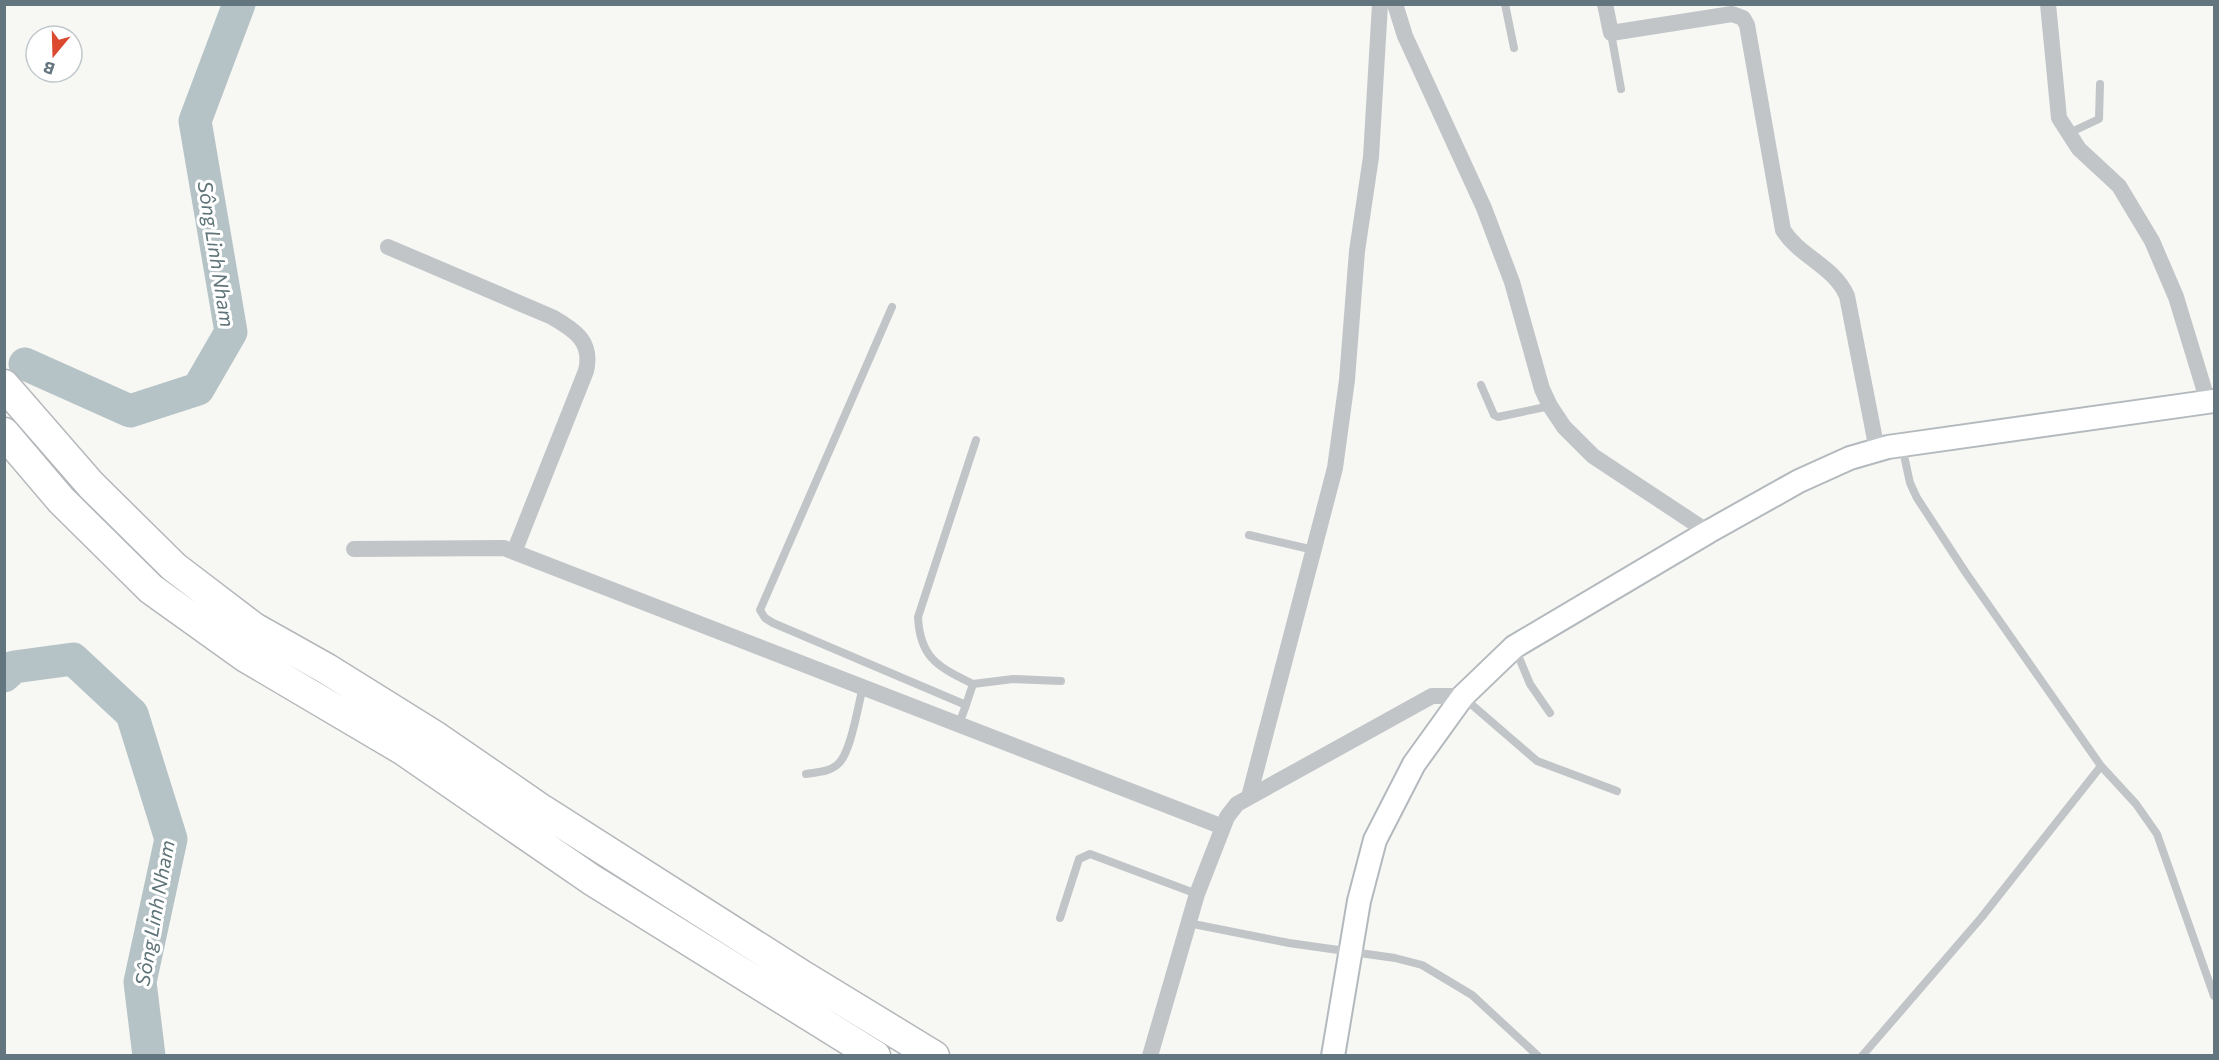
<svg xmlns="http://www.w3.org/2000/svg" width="2219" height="1060" viewBox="0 0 2219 1060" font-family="Commissioner,sans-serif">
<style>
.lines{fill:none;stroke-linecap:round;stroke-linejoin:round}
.river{stroke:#b6c3c6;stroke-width:33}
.secondary-casing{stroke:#b3b9bd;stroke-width:26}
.highway-casing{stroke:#b4b8bb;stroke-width:33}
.lane{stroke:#c1c5c8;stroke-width:8}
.street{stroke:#c1c5c8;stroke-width:16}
.secondary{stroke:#fff;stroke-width:22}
.highway{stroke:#fff;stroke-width:30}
.labels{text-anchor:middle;stroke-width:6;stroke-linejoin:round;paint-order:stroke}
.water-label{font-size:20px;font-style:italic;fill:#5e7478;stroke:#fff}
</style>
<rect width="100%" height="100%" fill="#f7f7f4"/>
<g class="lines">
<!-- river -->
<path class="river" d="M 25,364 L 130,411 L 198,389 L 231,332 L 195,121 L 239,4
M 4,676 L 14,667 L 73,659 L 132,714 L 171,839 L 140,982 L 149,1056"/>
<!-- secondary casing -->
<g class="secondary-casing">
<path id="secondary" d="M 1333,1056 L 1359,901 L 1375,840 L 1414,764 L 1463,696 L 1514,647 L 1708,532 L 1799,481 L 1850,458 L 1888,447 L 2214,401"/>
</g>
<!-- highway casing -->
<g class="highway-casing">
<path id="highway" d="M 4,385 L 91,485 L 174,567 L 254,628 L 327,669 L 436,737 L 542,810 L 801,975 L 934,1056
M 4,433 L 61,500 L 151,589 L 246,657 L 402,749 L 592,880 L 875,1056"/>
</g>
<!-- lane -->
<path class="lane" d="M 1505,4 L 1514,48
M 1611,33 L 1621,89
M 2067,134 L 2099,119 L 2100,84
M 892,307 L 760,610 L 765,618 L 773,623 L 966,705 L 959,724
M 1481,385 L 1494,415 L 1498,417 L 1550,406
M 1249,535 L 1314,550
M 1515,648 L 1530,684 L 1550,713
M 973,684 C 939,667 920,659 918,617 L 976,440
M 1464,698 L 1537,761 L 1617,791
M 966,705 L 973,684 L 1013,679 L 1061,681
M 2101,766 L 2136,804 L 2157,834 L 2214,996
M 806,774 C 817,772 830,772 838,764 C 851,753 858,705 863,687
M 1060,918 L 1079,859 L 1090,854 L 1197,894
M 1188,923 L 1289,943 L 1395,958 L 1422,965 L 1472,995 L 1538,1056
M 1862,1056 L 1981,918 L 2101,766 L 1966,573 L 1917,498 L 1910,483 L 1902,446"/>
<!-- street -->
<path class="street" d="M 1395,4 L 1405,36 L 1484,208 L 1512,282 L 1542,389 L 1550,406 L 1564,427 L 1593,456 L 1708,532
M 1605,4 L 1611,33 L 1732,14 L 1743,18 L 1747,25 L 1783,230 C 1800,257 1834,266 1847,296 L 1877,450
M 2048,4 L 2059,118 L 2079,149 L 2119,186 L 2152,241 L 2176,297 L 2208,402
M 388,247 L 552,317 C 575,330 593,342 586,371 L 514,552
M 354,549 L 504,548 L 1223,827
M 1249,797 L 1335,468 L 1347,380 L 1357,251 L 1371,157 L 1380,4
M 1150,1056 L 1197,894 L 1227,817 L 1237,804 L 1432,696 L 1463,696"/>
<!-- secondary -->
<use href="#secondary" class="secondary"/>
<!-- highway -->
<use href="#highway" class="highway"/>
</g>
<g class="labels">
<!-- water labels -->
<g class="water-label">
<text transform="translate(216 254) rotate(81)" y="7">Sông Linh Nham</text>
<text transform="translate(155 913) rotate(-80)" y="7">Sông Linh Nham</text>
</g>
</g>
<!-- border -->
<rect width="2219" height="1060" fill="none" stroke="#63757e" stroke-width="12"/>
<!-- north arrow -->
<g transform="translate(54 54) rotate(199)"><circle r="28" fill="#ffffff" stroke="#c1c8cb" stroke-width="1.5"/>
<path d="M0-4.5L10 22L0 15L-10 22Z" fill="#db4930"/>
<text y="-9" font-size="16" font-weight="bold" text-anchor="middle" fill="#63757e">B</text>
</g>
</svg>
